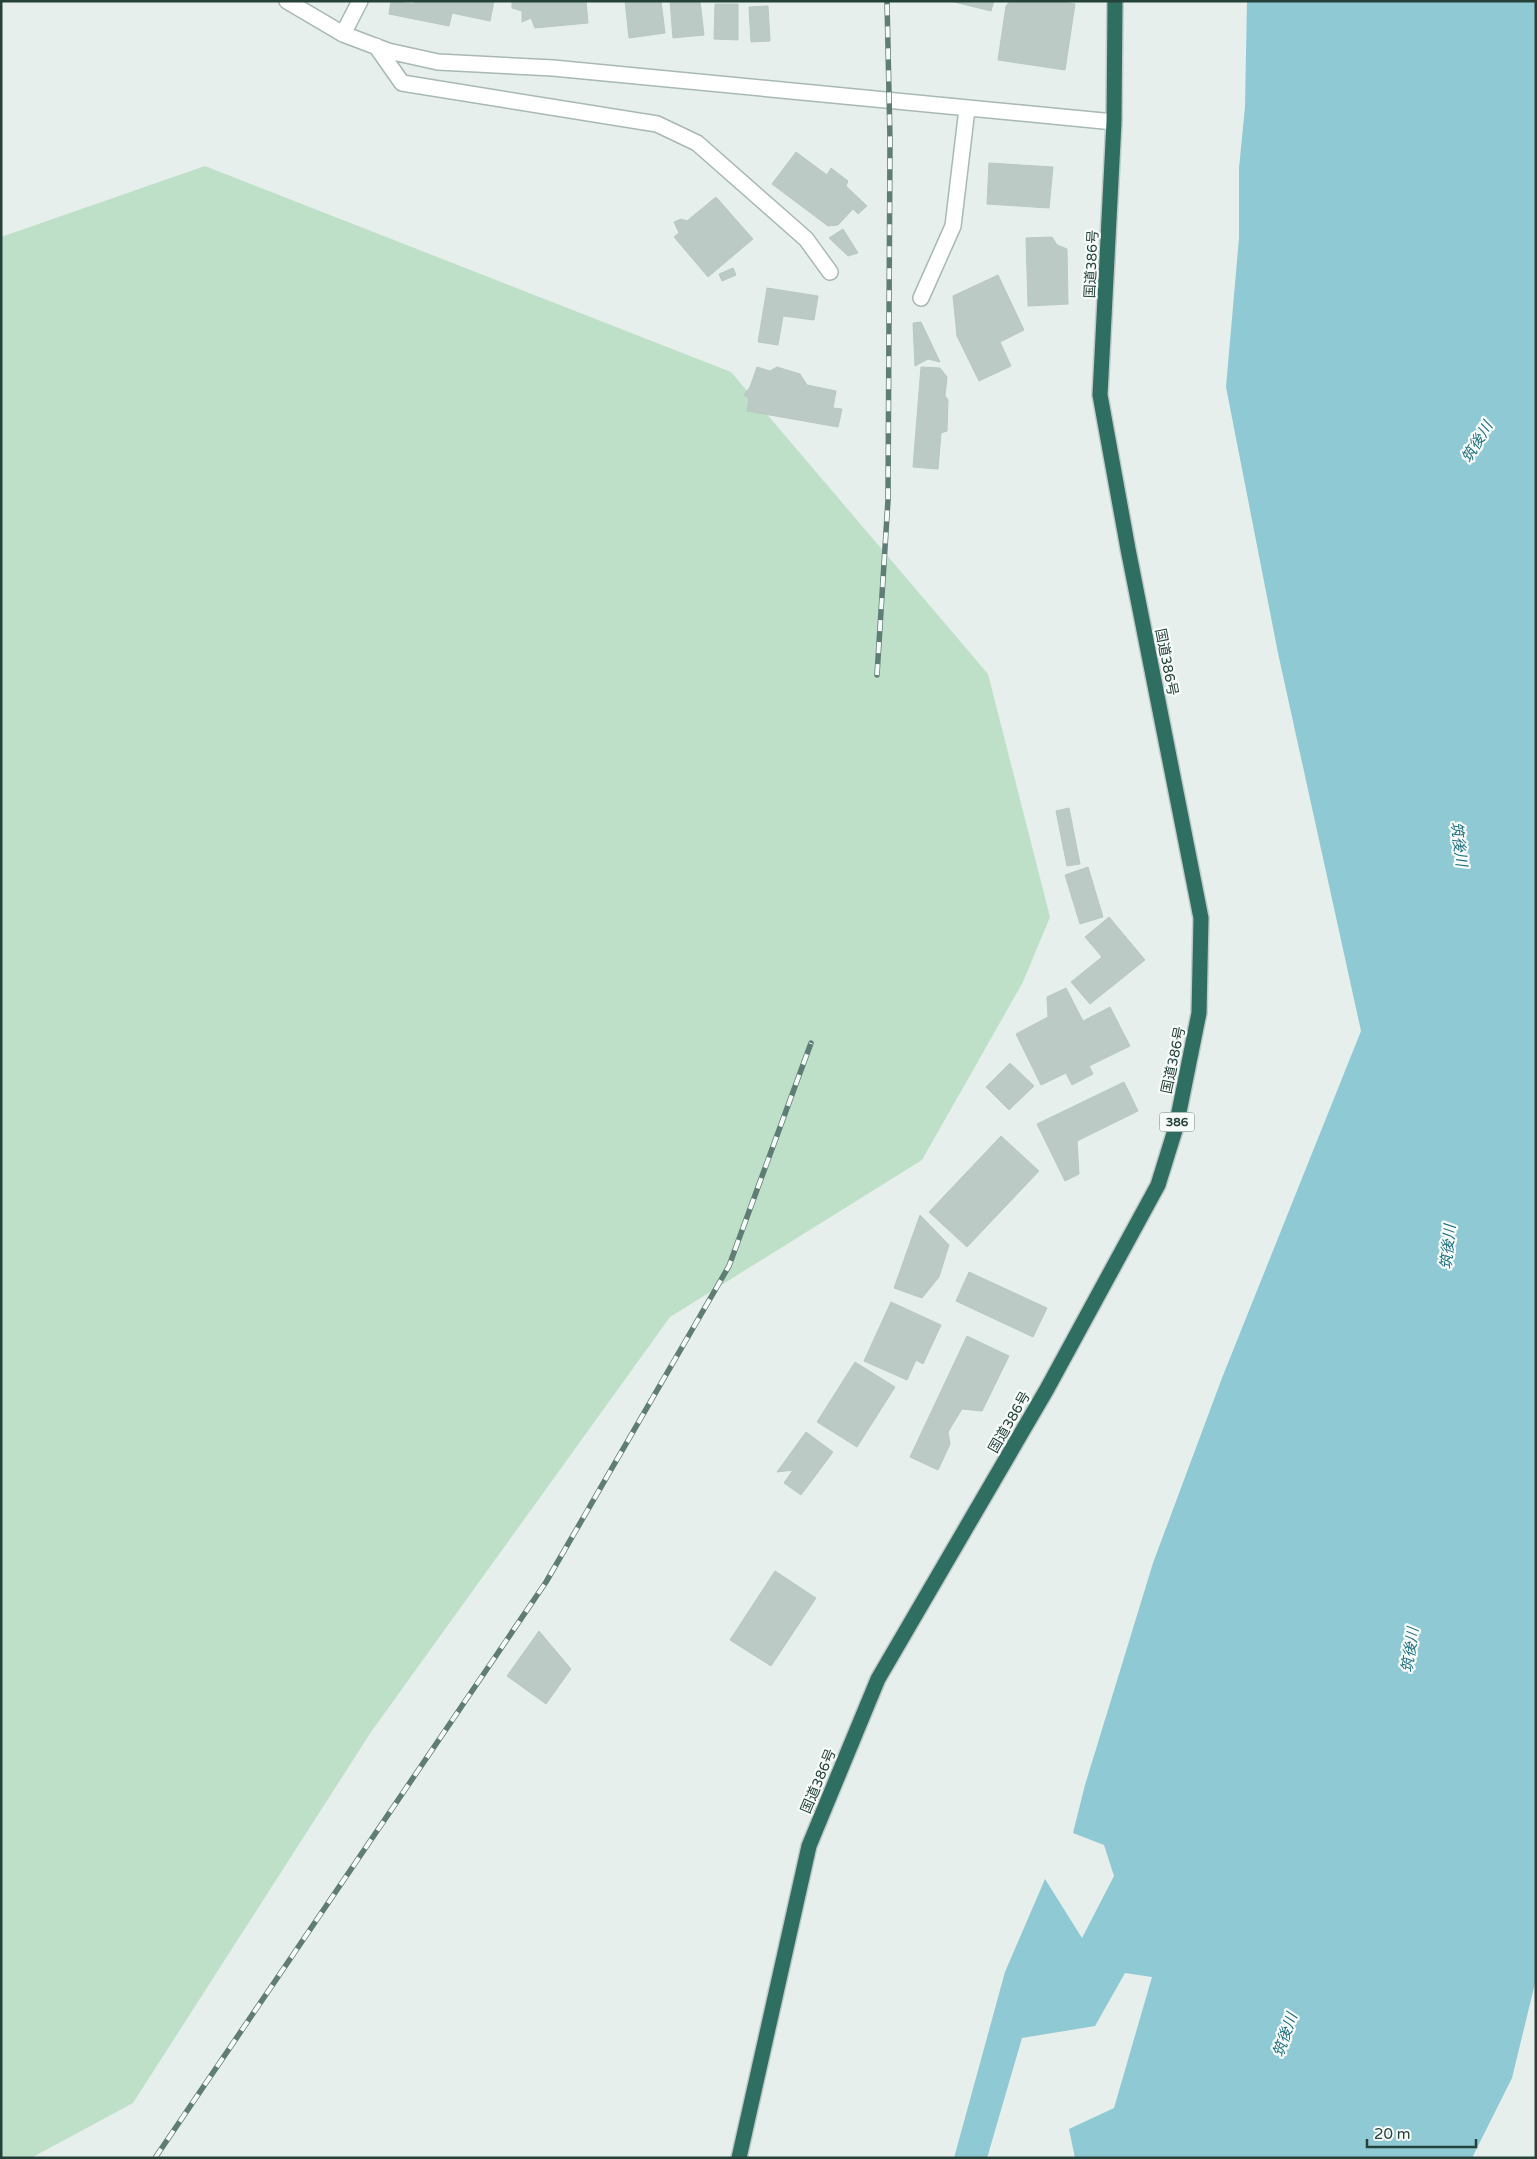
<svg xmlns="http://www.w3.org/2000/svg" width="1537" height="2159" viewBox="0 0 1537 2159" font-family="'Varela Round','Noto Sans JP',sans-serif">
<style>
.green{fill:#bfe0c8}
.water{fill:#8ec9d4}
.building{fill:#bbcac4;stroke:#b8c9c2}
.lines{fill:none;stroke-linecap:round;stroke-linejoin:round}
.street-casing{stroke:#a8b8b2;stroke-width:18}
.highway-casing{stroke:#c2cac8;stroke-width:18}
.street{stroke:#fff;stroke-width:15}
.highway{stroke:#2f6f62;stroke-width:15}
.rail-casing{stroke:#5f7d75;stroke-width:5.5}
.rail{stroke:#f7fbf9;stroke-width:4;stroke-dasharray:11;stroke-linecap:butt}
.labels{text-anchor:middle;stroke-width:4.5;stroke-linejoin:round;paint-order:stroke}
.shield{fill:#f7fbf9;stroke:#637a73;stroke-width:1}
.shield-label{font-size:12px;font-weight:bold;fill:#24423a}
.street-label{font-size:14px;fill:#24423a;stroke:#f7fbf9}
.water-label{font-size:15px;font-style:italic;fill:#1c6f80;stroke:#f7fbf9}
</style>
<rect width="100%" height="100%" fill="#e6efeb"/>
<!-- green -->
<path class="green" d="M 205,166 L 731,372 L 988,674 L 1050,917 L 1023,982 L 922,1160 L 670,1317 L 371,1732 L 133,2103 L 31,2158 L 1,2158 L 1,237 Z"/>
<!-- water -->
<path class="water" d="M 1247,1 L 1536,1 L 1536,1979 L 1512,2078 L 1472,2158 L 1075,2158 L 1069,2129 L 1114,2108 L 1152,1977 L 1125,1973 L 1095,2026 L 1022,2038 L 987,2158 L 954,2158 L 1005,1972 L 1045,1879 L 1082,1938 L 1114,1876 L 1104,1845 L 1073,1833 L 1085,1785 L 1153,1563 L 1222,1378 L 1361,1031 L 1278,653 L 1226,387 L 1239,238 L 1239,168 L 1245,107 Z"/>
<!-- building -->
<path class="building" d="M 391,1 L 413,4 L 414,1 L 494,1 L 490,21 L 452,13 L 449,26 L 389,14 Z
M 512,1 L 586,1 L 588,23 L 535,28 L 531,18 L 522,22 L 522,11 L 512,8 Z
M 625,1 L 661,1 L 665,33 L 629,38 Z
M 670,1 L 700,1 L 704,35 L 673,38 Z
M 950,1 L 994,1 L 991,11 Z
M 1010,1 L 1058,1 L 1075,4 L 1065,70 L 998,60 L 1006,6 Z
M 715,4 L 738,4 L 738,40 L 714,39 Z
M 768,6 L 770,41 L 751,42 L 749,7 Z
M 796,152 L 827,175 L 831,168 L 848,181 L 846,186 L 867,206 L 858,214 L 853,209 L 838,225 L 828,226 L 772,184 Z
M 989,163 L 1053,167 L 1049,208 L 987,204 Z
M 716,197 L 753,239 L 708,277 L 674,237 L 679,233 L 674,222 L 681,219 L 687,221 Z
M 843,229 L 858,253 L 848,256 L 829,238 Z
M 1052,237 L 1057,245 L 1067,249 L 1068,304 L 1028,306 L 1026,238 Z
M 733,268 L 736,275 L 722,281 L 719,274 Z
M 998,275 L 1024,330 L 1000,342 L 1011,366 L 979,381 L 957,336 L 953,296 Z
M 767,288 L 818,296 L 814,320 L 783,316 L 778,345 L 758,342 Z
M 921,322 L 940,362 L 928,359 L 915,366 L 913,323 Z
M 757,367 L 770,371 L 777,367 L 800,374 L 807,385 L 836,391 L 833,408 L 842,409 L 838,427 L 747,411 L 749,398 L 744,395 L 750,387 Z
M 921,367 L 940,368 L 947,377 L 945,396 L 948,400 L 947,431 L 941,433 L 938,469 L 913,467 Z
M 1069,808 L 1080,864 L 1067,866 L 1056,811 Z
M 1088,867 L 1103,917 L 1080,924 L 1065,875 Z
M 1109,917 L 1145,960 L 1090,1004 L 1071,982 L 1102,957 L 1085,937 Z
M 1066,988 L 1083,1021 L 1110,1007 L 1130,1046 L 1089,1066 L 1093,1074 L 1072,1085 L 1066,1073 L 1041,1085 L 1016,1034 L 1048,1017 L 1047,997 Z
M 1010,1063 L 1034,1086 L 1009,1110 L 986,1087 Z
M 1124,1082 L 1138,1111 L 1077,1141 L 1079,1174 L 1065,1181 L 1037,1124 Z
M 1001,1136 L 1039,1171 L 967,1247 L 929,1212 Z
M 920,1215 L 949,1245 L 939,1277 L 922,1298 L 894,1288 Z
M 969,1272 L 1047,1308 L 1033,1337 L 956,1301 Z
M 891,1302 L 941,1325 L 923,1364 L 916,1360 L 907,1380 L 864,1361 Z
M 967,1336 L 1009,1356 L 982,1411 L 962,1409 L 948,1432 L 950,1444 L 938,1470 L 910,1457 Z
M 855,1362 L 895,1387 L 857,1447 L 817,1422 Z
M 806,1432 L 833,1452 L 801,1495 L 784,1483 L 793,1470 L 777,1472 Z
M 775,1571 L 816,1598 L 771,1666 L 730,1640 Z
M 539,1631 L 571,1669 L 546,1704 L 507,1676 Z"/>
<g class="lines">
<!-- street casing -->
<g class="street-casing">
<path id="street" d="M 287,1 L 343,34 L 388,51 L 438,62 L 553,68 L 1114,122
M 343,34 L 360,1
M 376,46 L 402,83 L 657,124 L 697,143 L 806,239 L 830,272
M 921,298 L 953,226 L 967,109"/>
</g>
<!-- highway casing -->
<g class="highway-casing">
<path id="highway" d="M 739,2158 L 809,1846 L 878,1679 L 1047,1389 L 1158,1185 L 1176,1127 L 1199,1013 L 1201,918 L 1128,549 L 1100,395 L 1114,122 L 1115,1"/>
</g>
<!-- street -->
<use href="#street" class="street"/>
<!-- highway -->
<use href="#highway" class="highway"/>
<!-- rail casing -->
<g class="rail-casing">
<path id="rail" d="M 877,675 L 888,500 L 890,140 L 887,1
M 155,2158 L 546,1582 L 729,1266 L 811,1043"/>
</g>
<!-- rail -->
<use href="#rail" class="rail"/>
</g>
<g class="labels">
<!-- shield labels -->
<rect class="shield" x="1159.5" y="1112.5" width="35" height="19" rx="4"/>
<g class="shield-label">
<text x="1177" y="1126">386</text>
</g>
<!-- street labels -->
<g class="street-label">
<text transform="translate(1091 264) rotate(-87)" y="5">国道386号</text>
<text transform="translate(1167 662) rotate(79)" y="5">国道386号</text>
<text transform="translate(1173 1060) rotate(-78)" y="5">国道386号</text>
<text transform="translate(1009 1422) rotate(-60)" y="5">国道386号</text>
<text transform="translate(818 1781) rotate(-67)" y="5">国道386号</text>
</g>
<!-- water labels -->
<g class="water-label">
<text transform="translate(1477 442) rotate(-59)" y="5">筑後川</text>
<text transform="translate(1459 844) rotate(83)" y="5">筑後川</text>
<text transform="translate(1448 1247) rotate(-85)" y="5">筑後川</text>
<text transform="translate(1410 1650) rotate(-82)" y="5">筑後川</text>
<text transform="translate(1285 2035) rotate(-71)" y="5">筑後川</text>
</g>
</g>
<!-- border -->
<rect width="1537" height="2159" fill="none" stroke="#24423a" stroke-width="5"/>
<!-- scale -->
<path d="M1367 2139v8h109v-8" fill="none" stroke="#24423a" stroke-width="2.5"/>
<text x="1374" y="2139" font-size="15" fill="#24423a" stroke="#f7fbf9" stroke-width="4" paint-order="stroke">20 m</text>
</svg>
